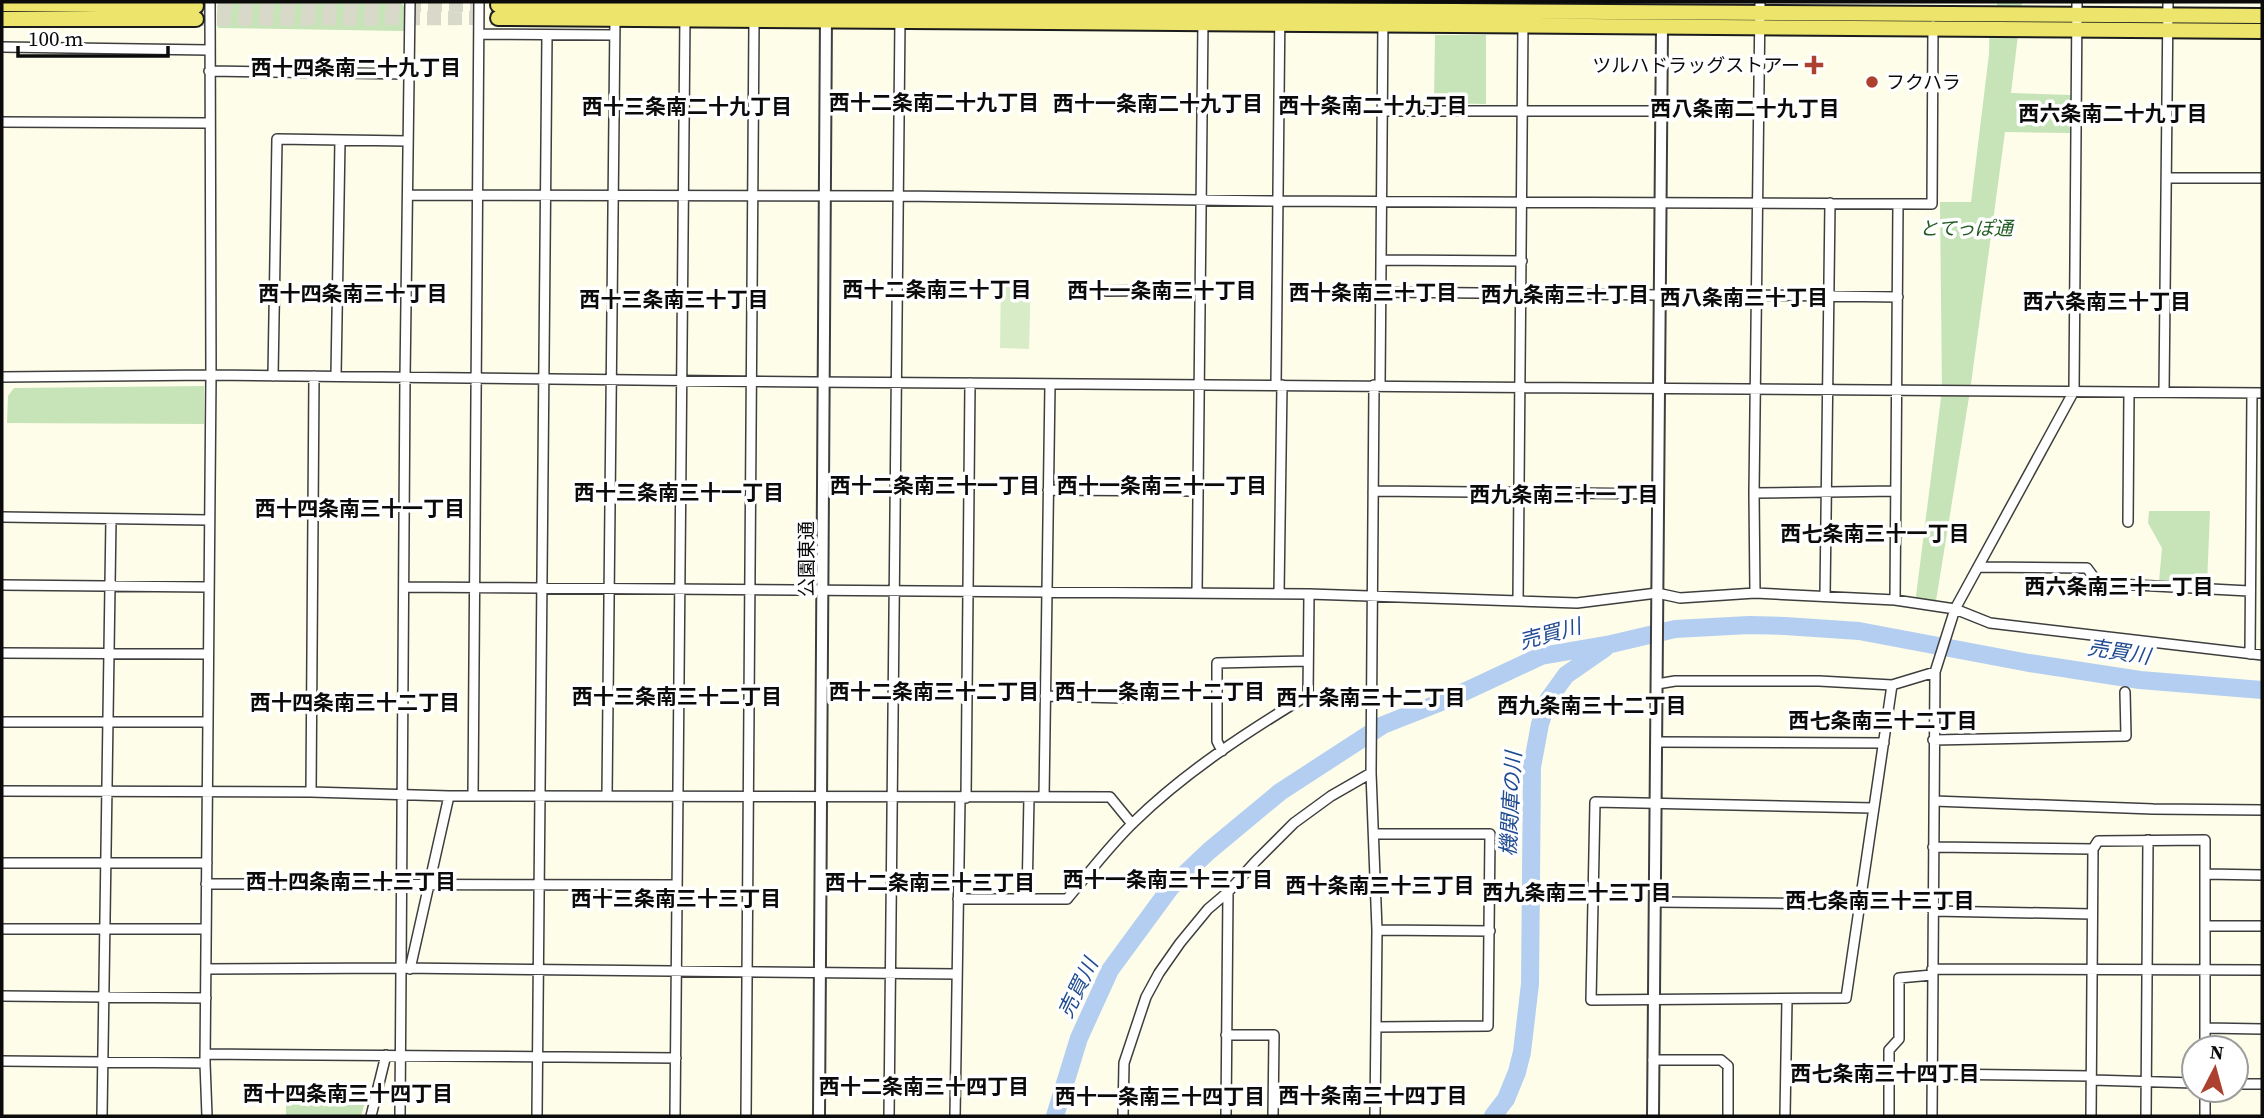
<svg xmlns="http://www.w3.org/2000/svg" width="2264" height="1118" viewBox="0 0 2264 1118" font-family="'Source Serif 4','Noto Sans JP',serif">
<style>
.green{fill:#c6e4b7}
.pitch{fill:#d9ecc8}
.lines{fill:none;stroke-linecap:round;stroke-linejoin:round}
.river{stroke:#b3cef0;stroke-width:18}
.primary-tunnel{stroke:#d9d9c9;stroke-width:14;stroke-dasharray:14 7;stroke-linecap:butt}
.minor-casing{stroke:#3e3e3e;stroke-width:12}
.tertiary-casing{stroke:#3e3e3e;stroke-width:14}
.primary-casing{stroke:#1c1c1c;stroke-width:18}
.minor{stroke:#fff;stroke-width:9}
.tertiary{stroke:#fff;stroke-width:10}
.primary{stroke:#ece46b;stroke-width:14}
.poi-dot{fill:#ad4130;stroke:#fff;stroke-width:2.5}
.labels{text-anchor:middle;stroke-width:7;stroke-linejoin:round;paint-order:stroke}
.poi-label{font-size:19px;fill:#0b0b0b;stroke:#fff;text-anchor:end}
.park-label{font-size:19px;font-style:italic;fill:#235c22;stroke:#fff}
.street-label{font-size:19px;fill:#0b0b0b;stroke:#fff}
.neighbourhood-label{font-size:21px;font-weight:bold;fill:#0b0b0b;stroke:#fff}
.water-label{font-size:21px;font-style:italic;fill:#204b90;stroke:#fff}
</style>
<rect width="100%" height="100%" fill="#fdfdea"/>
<!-- green -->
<path class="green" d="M 222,2 L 400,2 L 404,6 L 404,31 L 218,28 L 217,5 Z
M 1997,2 L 2022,2 L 2011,93 L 2071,95 L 2070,133 L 2005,132 L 1970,391 L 1935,607 L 1915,604 L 1942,390 L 1940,202 L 1971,202 L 1989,54 L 1990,16 L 1997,7 Z
M 1435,35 L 1486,35 L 1486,104 L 1434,103 Z
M 204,386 L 204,424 L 7,423 L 8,396 L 14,388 Z
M 2149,511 L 2210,511 L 2207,585 L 2159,582 L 2162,548 L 2148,523 Z
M 286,1099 L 366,1099 L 361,1116 L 286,1116 Z"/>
<!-- pitch -->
<path class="pitch" d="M 1001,278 L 1031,278 L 1029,349 L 1000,348 Z"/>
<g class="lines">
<!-- river -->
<path class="river" d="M 1055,1116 L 1079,1038 L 1110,970 L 1171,887 L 1209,851 L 1280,792 L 1383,725 L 1449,699 L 1541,656 L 1611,644 L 1675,629 L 1749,625 L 1785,626 L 1859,631 L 2029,663 L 2140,680 L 2262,690
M 1493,1116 L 1506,1099 L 1517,1072 L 1522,1052 L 1530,984 L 1532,767 L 1540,724 L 1548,700 L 1566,675 L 1605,648"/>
<!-- primary-tunnel -->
<path class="primary-tunnel" d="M 197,6 L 498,5
M 196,19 L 498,18"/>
<!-- minor casing -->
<g class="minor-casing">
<path id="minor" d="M 479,34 L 614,35
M 2,47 L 209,50
M 209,71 L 409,74
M 1383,111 L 1661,111
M 2,122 L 208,123
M 2167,178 L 2262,178
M 408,195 L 900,196 L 1278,201 L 1932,204 L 1933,26
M 1382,260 L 1522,261
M 1106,291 L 1199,290
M 1381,292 L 1660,295
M 1757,295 L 1898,297
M 273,376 L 277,139 L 408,141
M 336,376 L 340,140
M 2,377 L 211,375 L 813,382 L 2262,393
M 1276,385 L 1280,2
M 1374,385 L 1371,773 L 1377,930 L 1375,1116
M 1380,385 L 1383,19
M 2164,392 L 2168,2
M 1048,490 L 1198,491
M 1373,491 L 1658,494
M 1754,493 L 1896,491
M 2,517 L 208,520
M 2128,522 L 2129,392
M 1979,567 L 2087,568 L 2098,583 L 2249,591
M 2,585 L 208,587
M 405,587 L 1309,594 L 1577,603 L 1657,593 L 1680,598 L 1755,593 L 1895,600 L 1955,609 L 1990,623 L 2262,655
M 1197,593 L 1203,21
M 1279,593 L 1282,385
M 1755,593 L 1754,493 L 1760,2
M 1825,596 L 1830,203
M 1895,600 L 1898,204
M 1518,601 L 1523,22
M 2,653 L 208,654
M 2250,654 L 2252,393
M 1657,684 L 1675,681 L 1819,681 L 1892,685
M 1045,696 L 1121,698
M 2,722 L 207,722
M 1933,740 L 2126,736 L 2125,692
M 1657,742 L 1884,743
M 1222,751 L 1217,741 L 1217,663 L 1308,661
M 2,791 L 311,792 L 449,796 L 1110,797 L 1132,824
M 311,792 L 314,376
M 473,796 L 479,2
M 607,796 L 615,19
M 1044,797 L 1050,384
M 966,798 L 970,383
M 1934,801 L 2153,809 L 2262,810
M 1873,808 L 1595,802 L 1591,1000 L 1846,998 L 1892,685 L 1935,672
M 1374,834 L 1490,834 L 1488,1026 L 1376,1027
M 1933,847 L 2093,849 L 2091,1116
M 2093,849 L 2098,841 L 2205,840 L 2205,1048
M 2,863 L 207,863
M 2205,874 L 2262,875
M 206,884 L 677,885
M 1027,898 L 1029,797
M 958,899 L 1067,899 C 1089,873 1110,845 1134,822 C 1185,772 1247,732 1308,695 L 1309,594
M 1656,902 L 1859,904
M 1933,911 L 2092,914
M 2205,926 L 2262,926
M 2,929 L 206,929
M 1377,930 L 1490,931
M 206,969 L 400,968 L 956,974
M 410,969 L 449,796
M 1932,969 L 2262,970
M 2,996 L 206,998
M 2205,1028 L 2262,1029
M 1226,1035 L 1274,1035 L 1273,1116
M 205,1054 L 676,1058
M 1653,1060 L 1721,1060 L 1728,1066 L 1728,1116
M 2,1061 L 205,1063
M 1932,1074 L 2091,1076
M 2092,1080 L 2194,1083
M 2236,1084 L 2262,1084
M 102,1116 L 111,519
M 207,1116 L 205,1063 L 211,375 L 210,2
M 371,1116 L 386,1055
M 400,1116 L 405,378 L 410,2
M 537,1116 L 547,35
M 675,1116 L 685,16
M 746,1116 L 754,21
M 889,1116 L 900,19
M 955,1116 L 960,798
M 1123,1116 L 1124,1063 L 1146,997 L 1159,973 L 1180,943 L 1208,909 L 1228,892 L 1255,862 L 1294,823 L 1331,796 L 1371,773
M 1226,1116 L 1228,892
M 1785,1116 L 1787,999
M 1889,1116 L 1889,1050 L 1899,1039 L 1899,978 L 1932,975
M 1932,1116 L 1935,672 L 1955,609 L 2074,391 L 2077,2
M 2146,1116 L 2148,840
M 2205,1116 L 2205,1090"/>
</g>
<!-- tertiary casing -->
<g class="tertiary-casing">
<path id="tertiary" d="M 819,1116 L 826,15
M 1653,1116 L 1662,27"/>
</g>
<!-- primary casing -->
<g class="primary-casing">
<path id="primary" d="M 2,4 L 196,6
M 498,5 L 2262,16
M 498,18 L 2262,31
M 2,19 L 196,19"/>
</g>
<!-- minor -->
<use href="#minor" class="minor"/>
<!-- tertiary -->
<use href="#tertiary" class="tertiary"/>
<!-- primary -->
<use href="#primary" class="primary"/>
</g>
<!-- markers -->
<g class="poi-dot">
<path d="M1810.5 54.5h7v7h7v7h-7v7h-7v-7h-7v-7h7z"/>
<circle cx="1872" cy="82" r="7"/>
</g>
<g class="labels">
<!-- poi labels -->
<g class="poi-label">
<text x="1800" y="72">ツルハドラッグストアー</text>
<text x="1886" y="89" text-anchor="start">フクハラ</text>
</g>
<!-- park labels -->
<g class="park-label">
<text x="1966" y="235">とてっぽ通</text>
</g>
<!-- street labels -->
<g class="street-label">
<text transform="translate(806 559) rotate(-90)" y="7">公園東通</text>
</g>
<!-- neighbourhood labels -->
<g class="neighbourhood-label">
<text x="356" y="75">西十四条南二十九丁目</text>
<text x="934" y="110">西十二条南二十九丁目</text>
<text x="1158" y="111">西十一条南二十九丁目</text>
<text x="1373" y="113">西十条南二十九丁目</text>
<text x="687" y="114">西十三条南二十九丁目</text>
<text x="1745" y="116">西八条南二十九丁目</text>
<text x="2113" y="121">西六条南二十九丁目</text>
<text x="937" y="297">西十二条南三十丁目</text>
<text x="1162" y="298">西十一条南三十丁目</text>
<text x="1373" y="300">西十条南三十丁目</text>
<text x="353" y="301">西十四条南三十丁目</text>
<text x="1565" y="302">西九条南三十丁目</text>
<text x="1744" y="305">西八条南三十丁目</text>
<text x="674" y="307">西十三条南三十丁目</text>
<text x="2107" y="309">西六条南三十丁目</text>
<text x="935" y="493">西十二条南三十一丁目</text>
<text x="1162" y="493">西十一条南三十一丁目</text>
<text x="679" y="500">西十三条南三十一丁目</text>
<text x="1564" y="502">西九条南三十一丁目</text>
<text x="360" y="516">西十四条南三十一丁目</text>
<text x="1875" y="541">西七条南三十一丁目</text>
<text x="2119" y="594">西六条南三十一丁目</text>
<text x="934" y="699">西十二条南三十二丁目</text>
<text x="1160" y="699">西十一条南三十二丁目</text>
<text x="677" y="704">西十三条南三十二丁目</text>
<text x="1371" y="705">西十条南三十二丁目</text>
<text x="355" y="710">西十四条南三十二丁目</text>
<text x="1592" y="713">西九条南三十二丁目</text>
<text x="1883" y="728">西七条南三十二丁目</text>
<text x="1168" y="887">西十一条南三十三丁目</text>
<text x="351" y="889">西十四条南三十三丁目</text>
<text x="930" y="890">西十二条南三十三丁目</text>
<text x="1380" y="893">西十条南三十三丁目</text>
<text x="1577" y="900">西九条南三十三丁目</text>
<text x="676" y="906">西十三条南三十三丁目</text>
<text x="1880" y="908">西七条南三十三丁目</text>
<text x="1885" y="1081">西七条南三十四丁目</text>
<text x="924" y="1094">西十二条南三十四丁目</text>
<text x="348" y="1101">西十四条南三十四丁目</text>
<text x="1373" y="1103">西十条南三十四丁目</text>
<text x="1160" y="1104">西十一条南三十四丁目</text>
</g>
<!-- water labels -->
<g class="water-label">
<text transform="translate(1550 634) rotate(-15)" y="7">売買川</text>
<text transform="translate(2119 652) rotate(9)" y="7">売買川</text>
<text transform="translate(1511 804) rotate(-87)" y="7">機関庫の川</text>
<text transform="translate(1078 988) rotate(-64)" y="7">売買川</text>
</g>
</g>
<!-- border -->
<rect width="2264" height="1118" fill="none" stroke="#0b0b0b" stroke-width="7"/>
<!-- north arrow -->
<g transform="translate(2215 1069) rotate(6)"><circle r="33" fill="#ffffff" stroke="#9d9d9d" stroke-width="2"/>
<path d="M0-5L12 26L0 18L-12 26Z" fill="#ad4130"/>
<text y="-10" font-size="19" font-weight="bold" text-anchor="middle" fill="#0b0b0b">N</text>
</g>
<!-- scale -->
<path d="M18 46v10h150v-10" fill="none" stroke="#0b0b0b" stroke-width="3.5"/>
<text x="28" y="46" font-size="21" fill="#0b0b0b" stroke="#ffffff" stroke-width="5" paint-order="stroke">100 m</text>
</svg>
